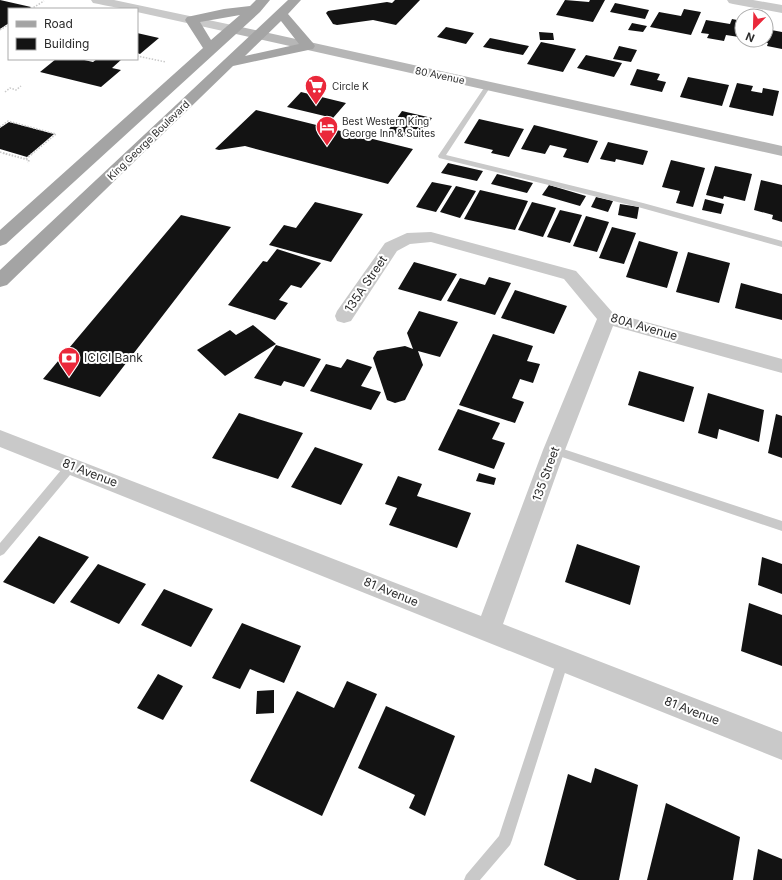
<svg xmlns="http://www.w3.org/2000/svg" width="782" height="880" viewBox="0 0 782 880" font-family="Inter,sans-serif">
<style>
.building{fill:#131313}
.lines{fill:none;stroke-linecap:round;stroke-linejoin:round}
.path-far1{stroke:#c9c9c9;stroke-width:1.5;stroke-dasharray:1.5 1.5;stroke-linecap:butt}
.path{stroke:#c9c9c9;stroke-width:2;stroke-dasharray:1.5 1.5;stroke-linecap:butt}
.service{fill:#c9c9c9;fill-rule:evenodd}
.minor{fill:#c9c9c9;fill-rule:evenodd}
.secondary{fill:#b6b6b6;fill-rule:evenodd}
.primary{fill:#a4a4a4;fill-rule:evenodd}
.labels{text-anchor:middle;stroke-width:4;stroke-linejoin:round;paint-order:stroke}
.far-street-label{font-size:10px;fill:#2c2c2c;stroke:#fff}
.far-poi-label{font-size:10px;fill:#2c2c2c;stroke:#fff;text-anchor:start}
.street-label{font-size:12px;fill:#2c2c2c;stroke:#fff}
.poi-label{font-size:12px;fill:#2c2c2c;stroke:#fff;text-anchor:start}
</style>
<rect width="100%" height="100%" fill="#fff"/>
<!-- building -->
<path class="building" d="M 0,0 L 31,7 L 29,9 L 9,9 L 9,23 L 0,29 Z
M 395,0 L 420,0 L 396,25 L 373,20 L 337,25 L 333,24 L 326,13 L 328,11 L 387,2 L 392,3 Z
M 565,0 L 589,2 L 590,0 L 605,0 L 593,22 L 556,15 Z
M 615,3 L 649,10 L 645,19 L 610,12 Z
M 684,9 L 701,12 L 691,35 L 650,27 L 659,12 L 681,16 Z
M 732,19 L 742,21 L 742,29 L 739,37 L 726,35 L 724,41 L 707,38 L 709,34 L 701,33 L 706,20 L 730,24 Z
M 632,23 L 647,26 L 643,32 L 628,30 Z
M 446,27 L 474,33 L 466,44 L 437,37 Z
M 766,29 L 782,32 L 782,49 L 767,46 L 768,43 L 759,41 L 766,40 Z
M 539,32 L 553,33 L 554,40 L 540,40 Z
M 137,33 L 159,38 L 140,54 L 137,53 Z
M 490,38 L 529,46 L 523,55 L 483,47 Z
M 541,42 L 576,49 L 563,72 L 527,64 Z
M 619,46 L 637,50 L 631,62 L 613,59 Z
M 586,55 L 622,63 L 614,77 L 577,68 Z
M 56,59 L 80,59 L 93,62 L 97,59 L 122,59 L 112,68 L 121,70 L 101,87 L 40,72 Z
M 637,69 L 660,74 L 657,80 L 666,82 L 662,92 L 630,85 Z
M 688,77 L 729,85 L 722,106 L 680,97 Z
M 737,83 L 753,86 L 751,91 L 762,93 L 763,88 L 779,91 L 773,116 L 729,107 Z
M 301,92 L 346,103 L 333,118 L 287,107 Z
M 256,110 L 413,149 L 388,184 L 245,146 L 219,150 L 215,149 Z
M 402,111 L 432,118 L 417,139 L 387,132 Z
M 479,119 L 524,129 L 509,157 L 491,153 L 493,150 L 464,143 Z
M 9,122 L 54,134 L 27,157 L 0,149 L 0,128 Z
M 534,125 L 598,141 L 588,163 L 563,157 L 567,149 L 550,145 L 545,154 L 521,149 Z
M 608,142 L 648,151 L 643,165 L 616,159 L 615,162 L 600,159 Z
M 671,160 L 705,168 L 693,207 L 676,203 L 680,191 L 662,187 Z
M 448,163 L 483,171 L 477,181 L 441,173 Z
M 715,166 L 752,174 L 745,201 L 724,196 L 723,199 L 706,195 Z
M 497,174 L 533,183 L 527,193 L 491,184 Z
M 761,180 L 782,185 L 782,222 L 772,219 L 773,215 L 754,210 Z
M 432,182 L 452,186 L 436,212 L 416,207 Z
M 549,185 L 586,196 L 580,206 L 542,195 Z
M 456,186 L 476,191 L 460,218 L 440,212 Z
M 480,190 L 528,201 L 515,230 L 464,219 Z
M 596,197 L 613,201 L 608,212 L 591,207 Z
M 705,199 L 724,204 L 721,214 L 702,210 Z
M 315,202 L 363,214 L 331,262 L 269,245 L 284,225 L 296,228 Z
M 532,202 L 556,208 L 543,237 L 518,230 Z
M 620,204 L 639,207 L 637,219 L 618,215 Z
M 560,210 L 582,215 L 570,243 L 547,237 Z
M 181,215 L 231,227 L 100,397 L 43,379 Z
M 586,216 L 609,222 L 597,252 L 573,246 Z
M 612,227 L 636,233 L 624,264 L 599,258 Z
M 639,241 L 678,252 L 667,288 L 626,277 Z
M 277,249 L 321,263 L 301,288 L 291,285 L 279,300 L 288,303 L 275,320 L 228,305 L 263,261 L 267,262 Z
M 688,252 L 730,263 L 719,303 L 676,292 Z
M 414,262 L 457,274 L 441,301 L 398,289 Z
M 489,277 L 511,283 L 495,315 L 447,301 L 460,278 L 485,285 Z
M 741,283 L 782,294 L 782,320 L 735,308 Z
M 515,290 L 567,306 L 554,334 L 501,318 Z
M 419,311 L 458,322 L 440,357 L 418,351 L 423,365 L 405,400 L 395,403 L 387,400 L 373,358 L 377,351 L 405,346 L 413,349 L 407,333 Z
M 253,325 L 276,344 L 225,376 L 197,350 L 230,330 L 236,335 Z
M 493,334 L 533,346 L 527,361 L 540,364 L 533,383 L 520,379 L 512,398 L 524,402 L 515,423 L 459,405 Z
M 276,345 L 321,359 L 304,387 L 284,381 L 281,386 L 254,378 Z
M 347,359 L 372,367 L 361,386 L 381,392 L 371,410 L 310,391 L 326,364 L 341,368 Z
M 639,371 L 694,387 L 684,422 L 628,405 Z
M 708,393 L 764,410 L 759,442 L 719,429 L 717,439 L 698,433 Z
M 458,409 L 500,423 L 492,439 L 505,443 L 494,469 L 438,450 Z
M 239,413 L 303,433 L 278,479 L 212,458 Z
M 776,414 L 782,416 L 782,458 L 768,453 Z
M 315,447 L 363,464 L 341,505 L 291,487 Z
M 479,473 L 496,478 L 494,485 L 476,481 Z
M 398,476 L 422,484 L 417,496 L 471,513 L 457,548 L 389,525 L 397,508 L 385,504 Z
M 39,536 L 89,557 L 54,604 L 3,582 Z
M 577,544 L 640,566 L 630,605 L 565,582 Z
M 762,557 L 782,564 L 782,594 L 758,585 Z
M 98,564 L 146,584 L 119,624 L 70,602 Z
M 164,589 L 213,609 L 191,647 L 141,625 Z
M 749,603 L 782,615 L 782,666 L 741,651 Z
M 242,623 L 301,646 L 284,683 L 250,669 L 240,689 L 212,678 Z
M 158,674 L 183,686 L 163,720 L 137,708 Z
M 347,681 L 377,694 L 322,816 L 250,781 L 297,691 L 334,708 Z
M 274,690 L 274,713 L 256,714 L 257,691 Z
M 386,706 L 455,736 L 425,816 L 409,808 L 415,795 L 358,768 Z
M 595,768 L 638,785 L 619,880 L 577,880 L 544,865 L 568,774 L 591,783 Z
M 666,803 L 740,837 L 733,880 L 647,880 Z
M 758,849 L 782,859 L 782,880 L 753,880 Z"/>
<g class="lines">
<!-- path-far1 -->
<path class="path-far1" d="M 31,9 L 44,1
M 0,30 L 9,24
M 137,56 L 166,62
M 5,92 L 10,88 L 16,90 L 21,86
M 0,127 L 8,121 L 56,134 L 32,154
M 0,152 L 6,154"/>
<!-- path -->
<path class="path" d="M 3,153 L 29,160 L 28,163
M 26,159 L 33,153"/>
<!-- service -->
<path class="service" d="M 486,85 L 491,86 L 446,155 L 643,203 L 782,241 L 782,247 L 638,207 L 439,158 L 438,156 Z
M 554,446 L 782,521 L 782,531 L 550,453 L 549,450 L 550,447 Z
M 71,462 L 75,463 L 76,466 L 75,469 L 4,554 L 0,556 L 0,543 L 67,463 Z
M 563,654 L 567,656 L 569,660 L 512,840 L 510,845 L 480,880 L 464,880 L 466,875 L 499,836 L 557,660 L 559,656 Z"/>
<!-- minor -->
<path class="minor" d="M 91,0 L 114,0 L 232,25 L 237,26 L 238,29 L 237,32 L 232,33 L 137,12 L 137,9 C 122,9 108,6 93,3 Z
M 727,0 L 753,0 L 782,5 L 782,13 L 733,4 L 729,3 Z
M 431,232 L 576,271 L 613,313 L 782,359 L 782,373 L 613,326 L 565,450 L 503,624 L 782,732 L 782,760 L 0,447 L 0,430 L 481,616 L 543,450 L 597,319 L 564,279 L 431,242 L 410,244 L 397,251 L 351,321 L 344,323 L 337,321 L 335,316 L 337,311 L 385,243 L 407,233 Z"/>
<!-- secondary -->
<path class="secondary" d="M 232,25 L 782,146 L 782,156 L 227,32 L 225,29 L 227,26 Z"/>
<!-- primary -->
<path class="primary" d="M 256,0 L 270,0 L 260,12 L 6,244 L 0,246 L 0,230 L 203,48 L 185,20 L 187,17 L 224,9 L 250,6 ZM 240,15 L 211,40 L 200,22 Z
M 288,0 L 301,0 L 288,14 L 313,43 L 315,46 L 313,49 L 233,66 L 7,285 L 0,287 L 0,270 ZM 281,21 L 299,44 L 245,56 Z"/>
</g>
<!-- icons -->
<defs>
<g id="supermarket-pin" transform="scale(1.15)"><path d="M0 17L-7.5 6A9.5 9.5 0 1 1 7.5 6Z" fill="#ea283a" stroke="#fff"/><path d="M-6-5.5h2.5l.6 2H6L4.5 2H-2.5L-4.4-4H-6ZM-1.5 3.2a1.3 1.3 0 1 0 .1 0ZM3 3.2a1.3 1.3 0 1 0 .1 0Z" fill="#fff"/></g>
<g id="hotel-pin" transform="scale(1.15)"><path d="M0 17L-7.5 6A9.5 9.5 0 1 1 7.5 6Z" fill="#ea283a" stroke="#fff"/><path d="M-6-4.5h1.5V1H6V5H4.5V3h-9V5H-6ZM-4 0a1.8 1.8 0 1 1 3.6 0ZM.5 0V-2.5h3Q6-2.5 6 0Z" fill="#fff"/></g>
<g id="bank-pin" transform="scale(1.15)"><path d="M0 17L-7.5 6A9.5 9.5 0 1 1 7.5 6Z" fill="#ea283a" stroke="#fff"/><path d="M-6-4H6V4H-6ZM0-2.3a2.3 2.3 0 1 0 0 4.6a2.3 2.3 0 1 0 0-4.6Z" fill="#fff"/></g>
</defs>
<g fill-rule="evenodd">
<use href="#supermarket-pin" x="316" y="86"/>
<use href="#hotel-pin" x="327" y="127"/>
<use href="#bank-pin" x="69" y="358"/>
</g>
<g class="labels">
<!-- far-street labels -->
<g class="far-street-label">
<text transform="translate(440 75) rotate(12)" y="4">80 Avenue</text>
<text transform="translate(148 140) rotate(-44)" y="4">King George Boulevard</text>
</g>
<!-- far-poi labels -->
<g class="far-poi-label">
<text x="332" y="90">Circle K</text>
<text x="342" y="125">Best Western King<tspan x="342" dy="12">George Inn &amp; Suites</tspan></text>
</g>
<!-- street labels -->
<g class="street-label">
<text transform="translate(366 284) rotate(-56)" y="4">135A Street</text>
<text transform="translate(644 327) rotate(16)" y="4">80A Avenue</text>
<text transform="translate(90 473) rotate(21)" y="4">81 Avenue</text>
<text transform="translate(546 474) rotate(-70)" y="4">135 Street</text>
<text transform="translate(391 592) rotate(22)" y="4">81 Avenue</text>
<text transform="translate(692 711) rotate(21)" y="4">81 Avenue</text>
</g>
<!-- poi labels -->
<g class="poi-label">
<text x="84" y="362">ICICI Bank</text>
</g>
</g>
<!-- legend -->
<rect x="8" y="8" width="130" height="52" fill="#ffffff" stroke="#ababab"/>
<rect x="16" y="21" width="20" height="6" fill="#a4a4a4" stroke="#ababab"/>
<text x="44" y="28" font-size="12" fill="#2c2c2c">Road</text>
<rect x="16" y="38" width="20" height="12" fill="#131313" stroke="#ababab"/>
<text x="44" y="48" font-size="12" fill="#2c2c2c">Building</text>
<!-- north arrow -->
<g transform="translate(754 28) rotate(203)"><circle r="19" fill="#ffffff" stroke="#ababab"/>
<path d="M0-3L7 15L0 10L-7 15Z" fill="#ea283a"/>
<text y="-6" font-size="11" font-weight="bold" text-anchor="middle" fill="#2c2c2c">N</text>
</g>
</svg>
